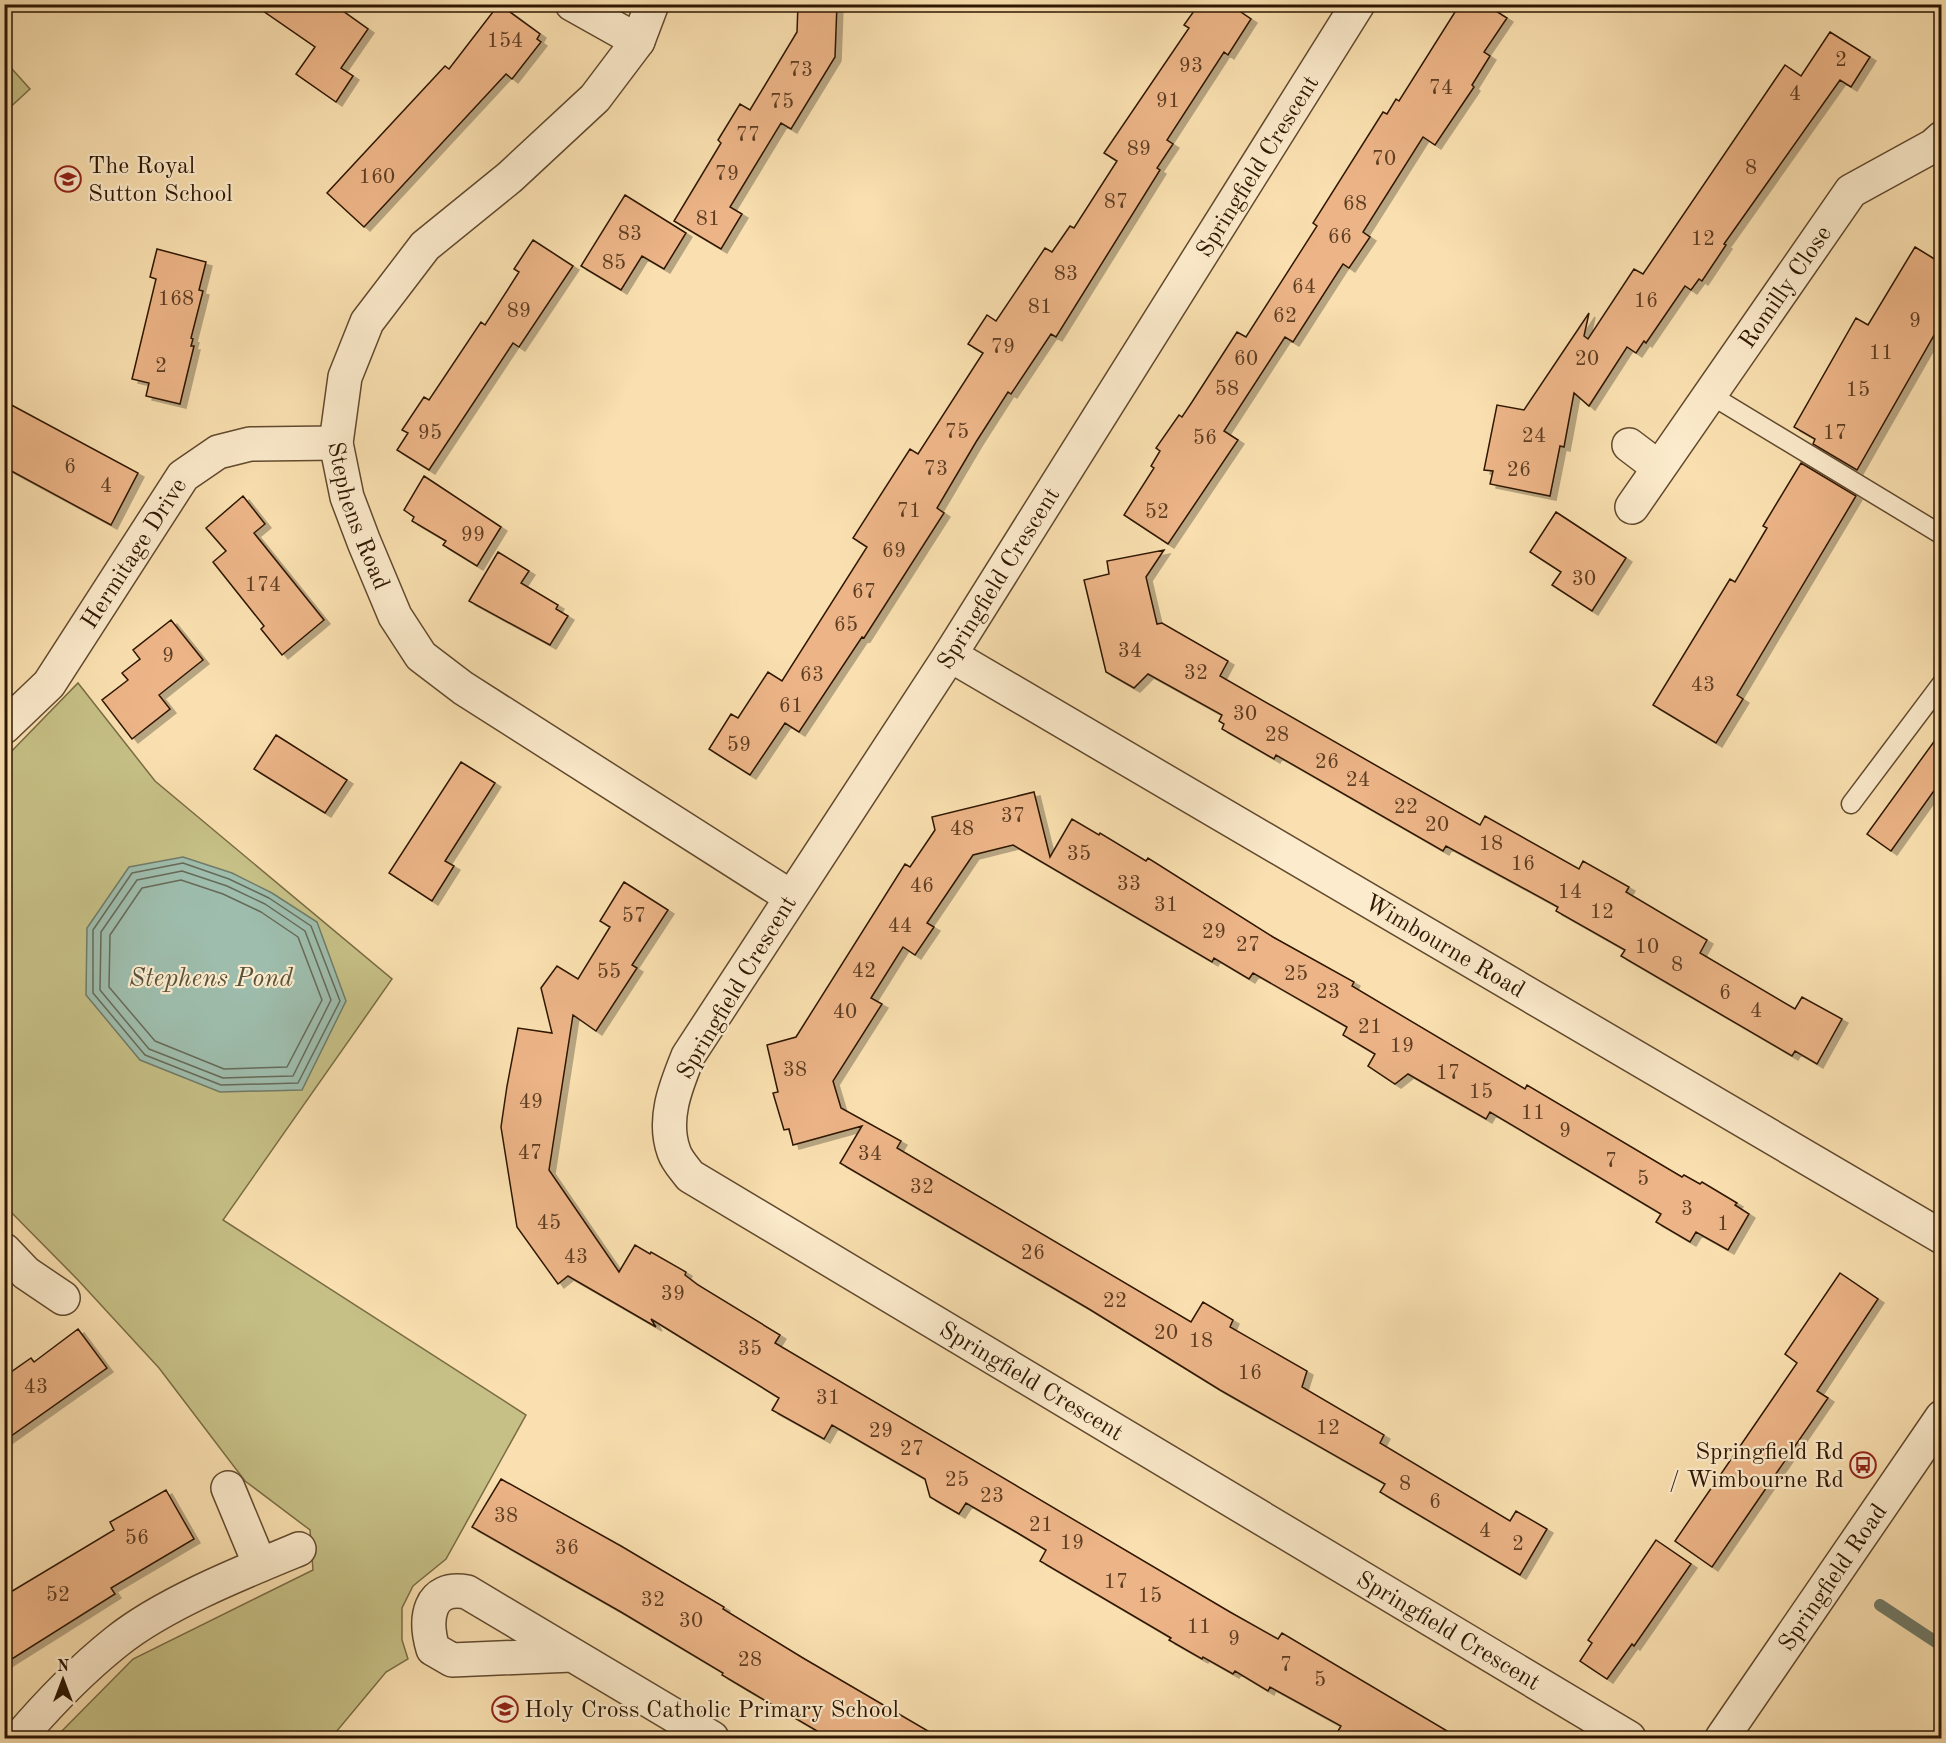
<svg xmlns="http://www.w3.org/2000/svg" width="1946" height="1743" viewBox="0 0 1946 1743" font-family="'Old Standard TT',serif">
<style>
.green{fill:#c6c086;stroke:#7a6c44;stroke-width:1.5}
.water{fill:#9ebdad;stroke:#717b69;stroke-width:1.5}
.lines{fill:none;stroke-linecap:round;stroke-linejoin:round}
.shore{stroke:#666a58;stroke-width:1.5}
.stream{stroke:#717b69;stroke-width:12}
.building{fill:#edb587;stroke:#2e1702;stroke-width:1.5;filter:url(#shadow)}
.lane-casing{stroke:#61492e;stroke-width:21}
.street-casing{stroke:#61492e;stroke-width:36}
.lane{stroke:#fcebcc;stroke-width:18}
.street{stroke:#fcebcc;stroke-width:33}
.labels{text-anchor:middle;stroke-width:4.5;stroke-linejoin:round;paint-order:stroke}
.number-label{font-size:21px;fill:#5e3e23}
.poi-label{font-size:24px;fill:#2e1702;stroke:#fcebcc;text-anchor:start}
.street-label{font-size:24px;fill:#2e1702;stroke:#fcebcc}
.water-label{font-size:26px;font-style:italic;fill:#55513e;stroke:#fcebcc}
</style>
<defs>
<filter id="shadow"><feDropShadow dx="6" dy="4" stdDeviation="0" flood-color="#0004"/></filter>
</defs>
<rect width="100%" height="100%" fill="#fae0b0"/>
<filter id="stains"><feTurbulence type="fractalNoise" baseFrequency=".00333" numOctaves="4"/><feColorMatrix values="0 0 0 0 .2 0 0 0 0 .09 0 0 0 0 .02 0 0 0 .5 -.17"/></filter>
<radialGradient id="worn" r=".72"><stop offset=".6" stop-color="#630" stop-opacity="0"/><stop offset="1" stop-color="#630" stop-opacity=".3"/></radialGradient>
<!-- green -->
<path class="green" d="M 4,60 L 30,89 L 5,112 L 4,112 Z
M 78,683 L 155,781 L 392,979 L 223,1220 L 526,1415 L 446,1559 L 413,1586 L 402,1608 L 402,1640 L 408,1659 L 386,1672 L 331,1738 L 55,1738 L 133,1659 L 313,1570 L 310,1530 L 245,1481 L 159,1368 L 78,1280 L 5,1206 L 4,759 Z"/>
<!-- water -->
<path class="water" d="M 183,857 L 232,873 L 272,893 L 317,922 L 346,1001 L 302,1090 L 220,1092 L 140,1060 L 86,995 L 87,928 L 129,867 Z"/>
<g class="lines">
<!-- shore -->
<path class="shore" d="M 183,863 L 229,879 L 269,898 L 311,926 L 340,1001 L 298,1083 L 221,1085 L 145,1055 L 93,993 L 93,930 L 132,873 Z
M 182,871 L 227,886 L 265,904 L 305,931 L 331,1000 L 293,1076 L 223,1078 L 149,1049 L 100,990 L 101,932 L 137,880 Z
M 181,880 L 223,894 L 261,912 L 298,937 L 322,1000 L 287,1067 L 224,1069 L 155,1041 L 109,987 L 110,935 L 142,888 Z"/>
<!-- stream -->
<path class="stream" d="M 1880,1605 L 1942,1646"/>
</g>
<!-- building -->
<path class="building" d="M 253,4 L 333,4 L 368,29 L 341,68 L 353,76 L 336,102 L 296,74 L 315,47 Z
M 499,4 L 540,34 L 537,39 L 541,42 L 512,79 L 506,74 L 364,227 L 327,193 L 445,66 L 449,69 Z
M 798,4 L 837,4 L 835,57 L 791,129 L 781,123 L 730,207 L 742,214 L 721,249 L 674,221 L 721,143 L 718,140 L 740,104 L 750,110 L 797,32 Z
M 1199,4 L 1229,4 L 1251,19 L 1228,55 L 1224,52 L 1167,140 L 1173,144 L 1157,168 L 1160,170 L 1056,337 L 1051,334 L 1011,394 L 1008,392 L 976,442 L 937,508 L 944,513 L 864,638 L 862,637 L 799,732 L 785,723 L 750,775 L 709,749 L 731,714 L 738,718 L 768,672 L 782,681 L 867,547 L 853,538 L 910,449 L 918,454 L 983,353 L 968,344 L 987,315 L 996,321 L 1045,248 L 1052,252 L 1070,226 L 1074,228 L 1117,161 L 1104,153 L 1189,28 L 1184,25 Z
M 1460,4 L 1485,4 L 1507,18 L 1484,52 L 1490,56 L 1472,85 L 1474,87 L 1435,145 L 1423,137 L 1363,232 L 1370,237 L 1349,268 L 1343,264 L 1293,342 L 1285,337 L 1224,431 L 1238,440 L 1168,544 L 1124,515 L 1154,468 L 1151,466 L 1160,451 L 1156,448 L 1179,415 L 1182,417 L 1192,402 L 1237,332 L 1246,337 L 1317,226 L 1313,223 L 1383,112 L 1387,114 L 1396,99 L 1399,101 Z
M 1830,32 L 1870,57 L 1851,87 L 1840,80 L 1724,244 L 1726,245 L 1702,281 L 1699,279 L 1691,290 L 1685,286 L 1646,343 L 1644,341 L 1636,353 L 1627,347 L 1589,406 L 1574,393 L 1564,447 L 1560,446 L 1550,496 L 1490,484 L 1493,471 L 1484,470 L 1497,405 L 1524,410 L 1589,313 L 1584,336 L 1588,339 L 1634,269 L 1643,274 L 1785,65 L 1801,76 Z
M 625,195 L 686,233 L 664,269 L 642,256 L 621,290 L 581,266 Z
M 533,240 L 573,266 L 519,347 L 513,343 L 429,470 L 397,450 L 408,433 L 402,430 L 424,397 L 429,400 L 481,322 L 485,325 L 519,272 L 514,269 Z
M 1915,247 L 1941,263 L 1941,323 L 1857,470 L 1813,444 L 1815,439 L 1794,427 L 1856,318 L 1868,325 Z
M 157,249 L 206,262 L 199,290 L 203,291 L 191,338 L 193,339 L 191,346 L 194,346 L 180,404 L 146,396 L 149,383 L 132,379 L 156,279 L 150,277 Z
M 4,401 L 138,473 L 111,525 L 4,467 Z
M 1801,463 L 1856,496 L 1737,695 L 1743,699 L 1716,743 L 1653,705 L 1730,579 L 1735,582 L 1767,528 L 1763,526 Z
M 424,476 L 501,527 L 477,566 L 443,545 L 446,541 L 412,521 L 414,517 L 404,510 Z
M 243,496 L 265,524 L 254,533 L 324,620 L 282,655 L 261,629 L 264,626 L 213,562 L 226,551 L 206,528 Z
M 1556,512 L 1626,558 L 1592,611 L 1552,585 L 1561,572 L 1530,552 Z
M 1164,550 L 1146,577 L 1157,624 L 1162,623 L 1228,661 L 1220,676 L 1480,825 L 1485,816 L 1579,869 L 1583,861 L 1629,887 L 1626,892 L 1707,940 L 1700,953 L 1795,1009 L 1802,997 L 1842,1019 L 1817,1064 L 1795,1051 L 1792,1056 L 1621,956 L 1625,950 L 1556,911 L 1558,907 L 1446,846 L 1443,851 L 1276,755 L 1274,759 L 1222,729 L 1224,724 L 1219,721 L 1222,715 L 1148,674 L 1134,688 L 1106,672 L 1084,580 L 1109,574 L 1107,561 Z
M 498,552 L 529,571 L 521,583 L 558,605 L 556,609 L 568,616 L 550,645 L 469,601 Z
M 171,620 L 203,660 L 159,695 L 170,709 L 132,739 L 102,700 L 128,680 L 122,673 L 140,659 L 133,650 Z
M 1941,732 L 1941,781 L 1891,851 L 1867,834 Z
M 276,735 L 347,780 L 325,813 L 254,769 Z
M 461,762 L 495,783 L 445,861 L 454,866 L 432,901 L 389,873 Z
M 1034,792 L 1050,857 L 1072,819 L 1099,835 L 1100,833 L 1146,861 L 1148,858 L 1273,937 L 1354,982 L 1352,986 L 1525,1089 L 1527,1085 L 1682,1177 L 1684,1175 L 1700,1184 L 1702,1182 L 1737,1203 L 1735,1205 L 1749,1214 L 1728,1250 L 1696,1232 L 1690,1242 L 1656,1222 L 1661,1214 L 1490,1112 L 1486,1119 L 1408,1074 L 1395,1084 L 1368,1066 L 1375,1054 L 1343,1035 L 1347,1027 L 1253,973 L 1249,979 L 1214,958 L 1212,962 L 1013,845 L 973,855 L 927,923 L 934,927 L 915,955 L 903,947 L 871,998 L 882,1004 L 833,1081 L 841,1108 L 901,1141 L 897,1148 L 1191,1322 L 1203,1302 L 1233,1320 L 1230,1327 L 1307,1371 L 1302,1387 L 1384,1435 L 1380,1443 L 1510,1521 L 1516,1511 L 1547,1529 L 1520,1575 L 1380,1492 L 1385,1484 L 1220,1390 L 1089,1309 L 840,1163 L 862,1126 L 793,1145 L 789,1129 L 784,1130 L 773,1093 L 778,1092 L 767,1045 L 796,1037 L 905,864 L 910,867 L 935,830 L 932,817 Z
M 624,882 L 668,910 L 632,965 L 637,968 L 596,1031 L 573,1015 L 549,1170 L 619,1272 L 635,1245 L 650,1254 L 651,1252 L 686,1272 L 685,1275 L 698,1285 L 780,1335 L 775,1343 L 1230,1612 L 1278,1639 L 1282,1633 L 1459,1738 L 1334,1738 L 1341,1726 L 1270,1687 L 1268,1691 L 1235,1671 L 1233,1674 L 1203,1657 L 1202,1659 L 1169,1640 L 1171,1638 L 1040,1561 L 1046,1550 L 1016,1532 L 966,1503 L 959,1514 L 930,1497 L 925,1479 L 832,1425 L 824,1439 L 772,1410 L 779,1398 L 651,1319 L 656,1327 L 568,1276 L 558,1284 L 517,1227 L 501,1127 L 507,1086 L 518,1028 L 552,1033 L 541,988 L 557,966 L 578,979 L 610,927 L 600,921 Z
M 1840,1273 L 1878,1299 L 1817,1391 L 1828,1398 L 1712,1567 L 1675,1541 L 1797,1363 L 1785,1354 Z
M 78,1329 L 107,1368 L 4,1441 L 4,1377 L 31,1358 L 34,1362 Z
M 501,1479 L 621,1546 L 724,1607 L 723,1609 L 803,1658 L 940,1738 L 829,1738 L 749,1691 L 722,1675 L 723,1673 L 621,1612 L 472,1527 Z
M 166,1490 L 194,1539 L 111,1588 L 115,1594 L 4,1664 L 4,1596 L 114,1530 L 110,1522 Z
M 1656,1540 L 1691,1564 L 1634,1646 L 1632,1644 L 1607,1679 L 1580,1661 L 1592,1643 L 1588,1640 Z"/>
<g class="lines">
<!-- lane casing -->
<g class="lane-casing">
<path id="lane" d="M 1709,394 L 1942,535
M 1851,804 L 1942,683"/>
</g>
<!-- street casing -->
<g class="street-casing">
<g id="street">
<path d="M 572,4 L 638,41"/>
<path id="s1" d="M 652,4 L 638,41 L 595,98 L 510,177 L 425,246 L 367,322 L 345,377 L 336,443 L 347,497 L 364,542 L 395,616 L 421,656 L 463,688 L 791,897"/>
<path id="s2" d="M 1358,4 L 950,655 L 688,1056 C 676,1086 662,1119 674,1152 C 677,1161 685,1169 690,1176 L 1629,1738"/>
<path d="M 1629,445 L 1658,467"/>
<path id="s3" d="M 1632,507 L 1851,191 L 1933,146 L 1942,138"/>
<path id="s4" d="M 950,655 L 1942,1237"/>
<path id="s5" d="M 4,727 L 49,684 L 183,476 L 218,452 L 250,444 L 336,443"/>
<path d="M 4,1250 L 26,1273 L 63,1298"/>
<path d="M 228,1488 L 260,1565"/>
<path d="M 572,1655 L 452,1660 L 433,1649 C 424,1619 428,1585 467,1592 L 712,1738"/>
<path d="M 19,1738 C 48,1704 81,1670 116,1642 C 163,1604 243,1572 299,1549"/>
<path id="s6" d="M 1722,1738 L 1942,1417"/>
</g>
</g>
<!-- lane -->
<use href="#lane" class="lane"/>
<!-- street -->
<use href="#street" class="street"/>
</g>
<!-- icons -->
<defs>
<g id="school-ring" transform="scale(1.35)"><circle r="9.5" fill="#fcebcc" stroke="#8f2418" stroke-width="1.5"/><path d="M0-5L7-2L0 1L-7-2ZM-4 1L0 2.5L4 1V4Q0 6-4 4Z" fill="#8f2418"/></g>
<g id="bus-ring" transform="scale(1.35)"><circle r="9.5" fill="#fcebcc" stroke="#8f2418" stroke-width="1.5"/><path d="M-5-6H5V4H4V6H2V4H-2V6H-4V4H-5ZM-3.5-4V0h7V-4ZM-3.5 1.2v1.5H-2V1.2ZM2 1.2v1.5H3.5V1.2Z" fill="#8f2418"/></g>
</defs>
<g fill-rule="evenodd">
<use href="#school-ring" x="68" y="179"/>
<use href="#bus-ring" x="1863" y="1465"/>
<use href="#school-ring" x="505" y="1709"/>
</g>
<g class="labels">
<!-- number labels -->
<g class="number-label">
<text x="505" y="47">154</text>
<text x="1841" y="66">2</text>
<text x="1191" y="72">93</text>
<text x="801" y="76">73</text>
<text x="1441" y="94">74</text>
<text x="1795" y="100">4</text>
<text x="1168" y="107">91</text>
<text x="782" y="108">75</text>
<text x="748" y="141">77</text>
<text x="1139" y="155">89</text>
<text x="1384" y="165">70</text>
<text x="1751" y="174">8</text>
<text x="727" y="180">79</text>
<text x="377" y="183">160</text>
<text x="1116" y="208">87</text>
<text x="1355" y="210">68</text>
<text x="708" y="225">81</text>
<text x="630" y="240">83</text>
<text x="1340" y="243">66</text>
<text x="1703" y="245">12</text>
<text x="614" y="269">85</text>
<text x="1066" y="280">83</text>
<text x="1304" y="293">64</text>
<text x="176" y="305">168</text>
<text x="1646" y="307">16</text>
<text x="1040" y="313">81</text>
<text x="519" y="317">89</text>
<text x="1285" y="322">62</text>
<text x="1915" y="327">9</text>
<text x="1003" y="353">79</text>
<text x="1881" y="359">11</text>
<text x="1246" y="365">60</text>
<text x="1587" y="365">20</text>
<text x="161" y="372">2</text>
<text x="1227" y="395">58</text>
<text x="1858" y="396">15</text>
<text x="957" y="438">75</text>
<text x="430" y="439">95</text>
<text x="1835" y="439">17</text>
<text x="1534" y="442">24</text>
<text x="1205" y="444">56</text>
<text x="70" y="473">6</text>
<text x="936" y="475">73</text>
<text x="1519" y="476">26</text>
<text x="106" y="492">4</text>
<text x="909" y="517">71</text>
<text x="1157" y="518">52</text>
<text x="473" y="541">99</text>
<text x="894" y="557">69</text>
<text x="1584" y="585">30</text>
<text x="263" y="591">174</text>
<text x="864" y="598">67</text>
<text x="846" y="631">65</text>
<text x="1130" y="657">34</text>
<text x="168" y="662">9</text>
<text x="1196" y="679">32</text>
<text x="812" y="681">63</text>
<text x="1703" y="691">43</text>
<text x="791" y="712">61</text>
<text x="1245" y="720">30</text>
<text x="1277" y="741">28</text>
<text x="739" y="751">59</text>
<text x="1327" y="768">26</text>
<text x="1358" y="786">24</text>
<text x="1406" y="813">22</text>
<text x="1013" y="822">37</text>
<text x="1437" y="831">20</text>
<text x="962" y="835">48</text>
<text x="1491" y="850">18</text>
<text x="1079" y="860">35</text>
<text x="1523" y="870">16</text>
<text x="1129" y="890">33</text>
<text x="922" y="892">46</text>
<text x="1570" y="898">14</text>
<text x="1166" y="911">31</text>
<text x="1602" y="918">12</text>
<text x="634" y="922">57</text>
<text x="900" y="932">44</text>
<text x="1214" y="938">29</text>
<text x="1248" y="951">27</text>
<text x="1647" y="953">10</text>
<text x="1677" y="971">8</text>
<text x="864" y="977">42</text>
<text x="609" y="978">55</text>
<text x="1296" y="980">25</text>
<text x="1328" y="998">23</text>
<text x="1725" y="999">6</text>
<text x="1756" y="1017">4</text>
<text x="845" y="1018">40</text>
<text x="1370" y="1033">21</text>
<text x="1402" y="1052">19</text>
<text x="795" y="1076">38</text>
<text x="1448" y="1079">17</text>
<text x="1481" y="1098">15</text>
<text x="531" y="1108">49</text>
<text x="1533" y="1119">11</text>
<text x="1565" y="1137">9</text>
<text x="530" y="1159">47</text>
<text x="870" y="1160">34</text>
<text x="1611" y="1167">7</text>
<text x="1643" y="1185">5</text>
<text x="922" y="1193">32</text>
<text x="1687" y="1215">3</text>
<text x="549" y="1229">45</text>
<text x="1723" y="1230">1</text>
<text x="1033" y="1259">26</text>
<text x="576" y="1263">43</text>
<text x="673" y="1300">39</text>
<text x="1115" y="1307">22</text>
<text x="1166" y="1339">20</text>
<text x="1201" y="1347">18</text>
<text x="750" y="1355">35</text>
<text x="1250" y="1379">16</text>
<text x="36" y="1393">43</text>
<text x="828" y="1404">31</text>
<text x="1328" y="1434">12</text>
<text x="881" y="1437">29</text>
<text x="912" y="1455">27</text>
<text x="957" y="1486">25</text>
<text x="1405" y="1490">8</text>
<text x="992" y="1502">23</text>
<text x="1435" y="1508">6</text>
<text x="506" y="1522">38</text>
<text x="1041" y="1531">21</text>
<text x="1485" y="1537">4</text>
<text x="137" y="1544">56</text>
<text x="1072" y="1549">19</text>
<text x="1518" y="1550">2</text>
<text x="567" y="1554">36</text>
<text x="1116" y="1588">17</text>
<text x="58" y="1601">52</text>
<text x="1150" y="1602">15</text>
<text x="653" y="1606">32</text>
<text x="691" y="1627">30</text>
<text x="1199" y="1633">11</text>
<text x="1234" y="1645">9</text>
<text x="750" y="1666">28</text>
<text x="1286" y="1671">7</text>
<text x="1320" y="1686">5</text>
</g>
<!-- poi labels -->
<g class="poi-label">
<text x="88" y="173">The Royal<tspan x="88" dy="28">Sutton School</tspan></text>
<text x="1844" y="1459" text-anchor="end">Springfield Rd<tspan x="1844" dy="28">/ Wimbourne Rd</tspan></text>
<text x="524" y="1717">Holy Cross Catholic Primary School</text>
</g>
<!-- street labels -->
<g class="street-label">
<text transform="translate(1257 166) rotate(-58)" y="8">Springfield Crescent</text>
<text dy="8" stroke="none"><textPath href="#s3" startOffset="268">Romilly Close</textPath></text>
<text dy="8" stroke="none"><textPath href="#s1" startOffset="634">Stephens Road</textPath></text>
<text dy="8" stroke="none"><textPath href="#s5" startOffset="218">Hermitage Drive</textPath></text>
<text transform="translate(998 578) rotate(-58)" y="8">Springfield Crescent</text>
<text dy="8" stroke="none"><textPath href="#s4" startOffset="574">Wimbourne Road</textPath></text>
<text transform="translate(736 987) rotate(-59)" y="8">Springfield Crescent</text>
<text dy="8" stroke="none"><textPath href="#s2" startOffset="1774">Springfield Crescent</textPath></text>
<text dy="8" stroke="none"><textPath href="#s6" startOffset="195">Springfield Road</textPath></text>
<text dy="8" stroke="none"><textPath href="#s2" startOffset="2260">Springfield Crescent</textPath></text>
</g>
<!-- water labels -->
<g class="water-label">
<text x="211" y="986">Stephens Pond</text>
</g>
</g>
<!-- margin -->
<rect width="1946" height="1743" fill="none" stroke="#fae0b0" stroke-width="24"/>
<rect x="6" y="6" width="1934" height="1731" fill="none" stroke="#2e1702" stroke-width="3"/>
<rect x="12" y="12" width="1922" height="1719" fill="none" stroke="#2e1702" stroke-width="1.5"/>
<!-- north arrow -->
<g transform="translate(63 1680)" stroke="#fcebcc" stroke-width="4.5" paint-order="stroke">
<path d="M0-4.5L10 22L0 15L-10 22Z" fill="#2e1702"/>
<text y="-9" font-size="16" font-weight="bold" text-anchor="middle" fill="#2e1702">N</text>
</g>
<rect width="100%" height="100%" filter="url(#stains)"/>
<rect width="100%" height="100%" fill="url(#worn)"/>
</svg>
